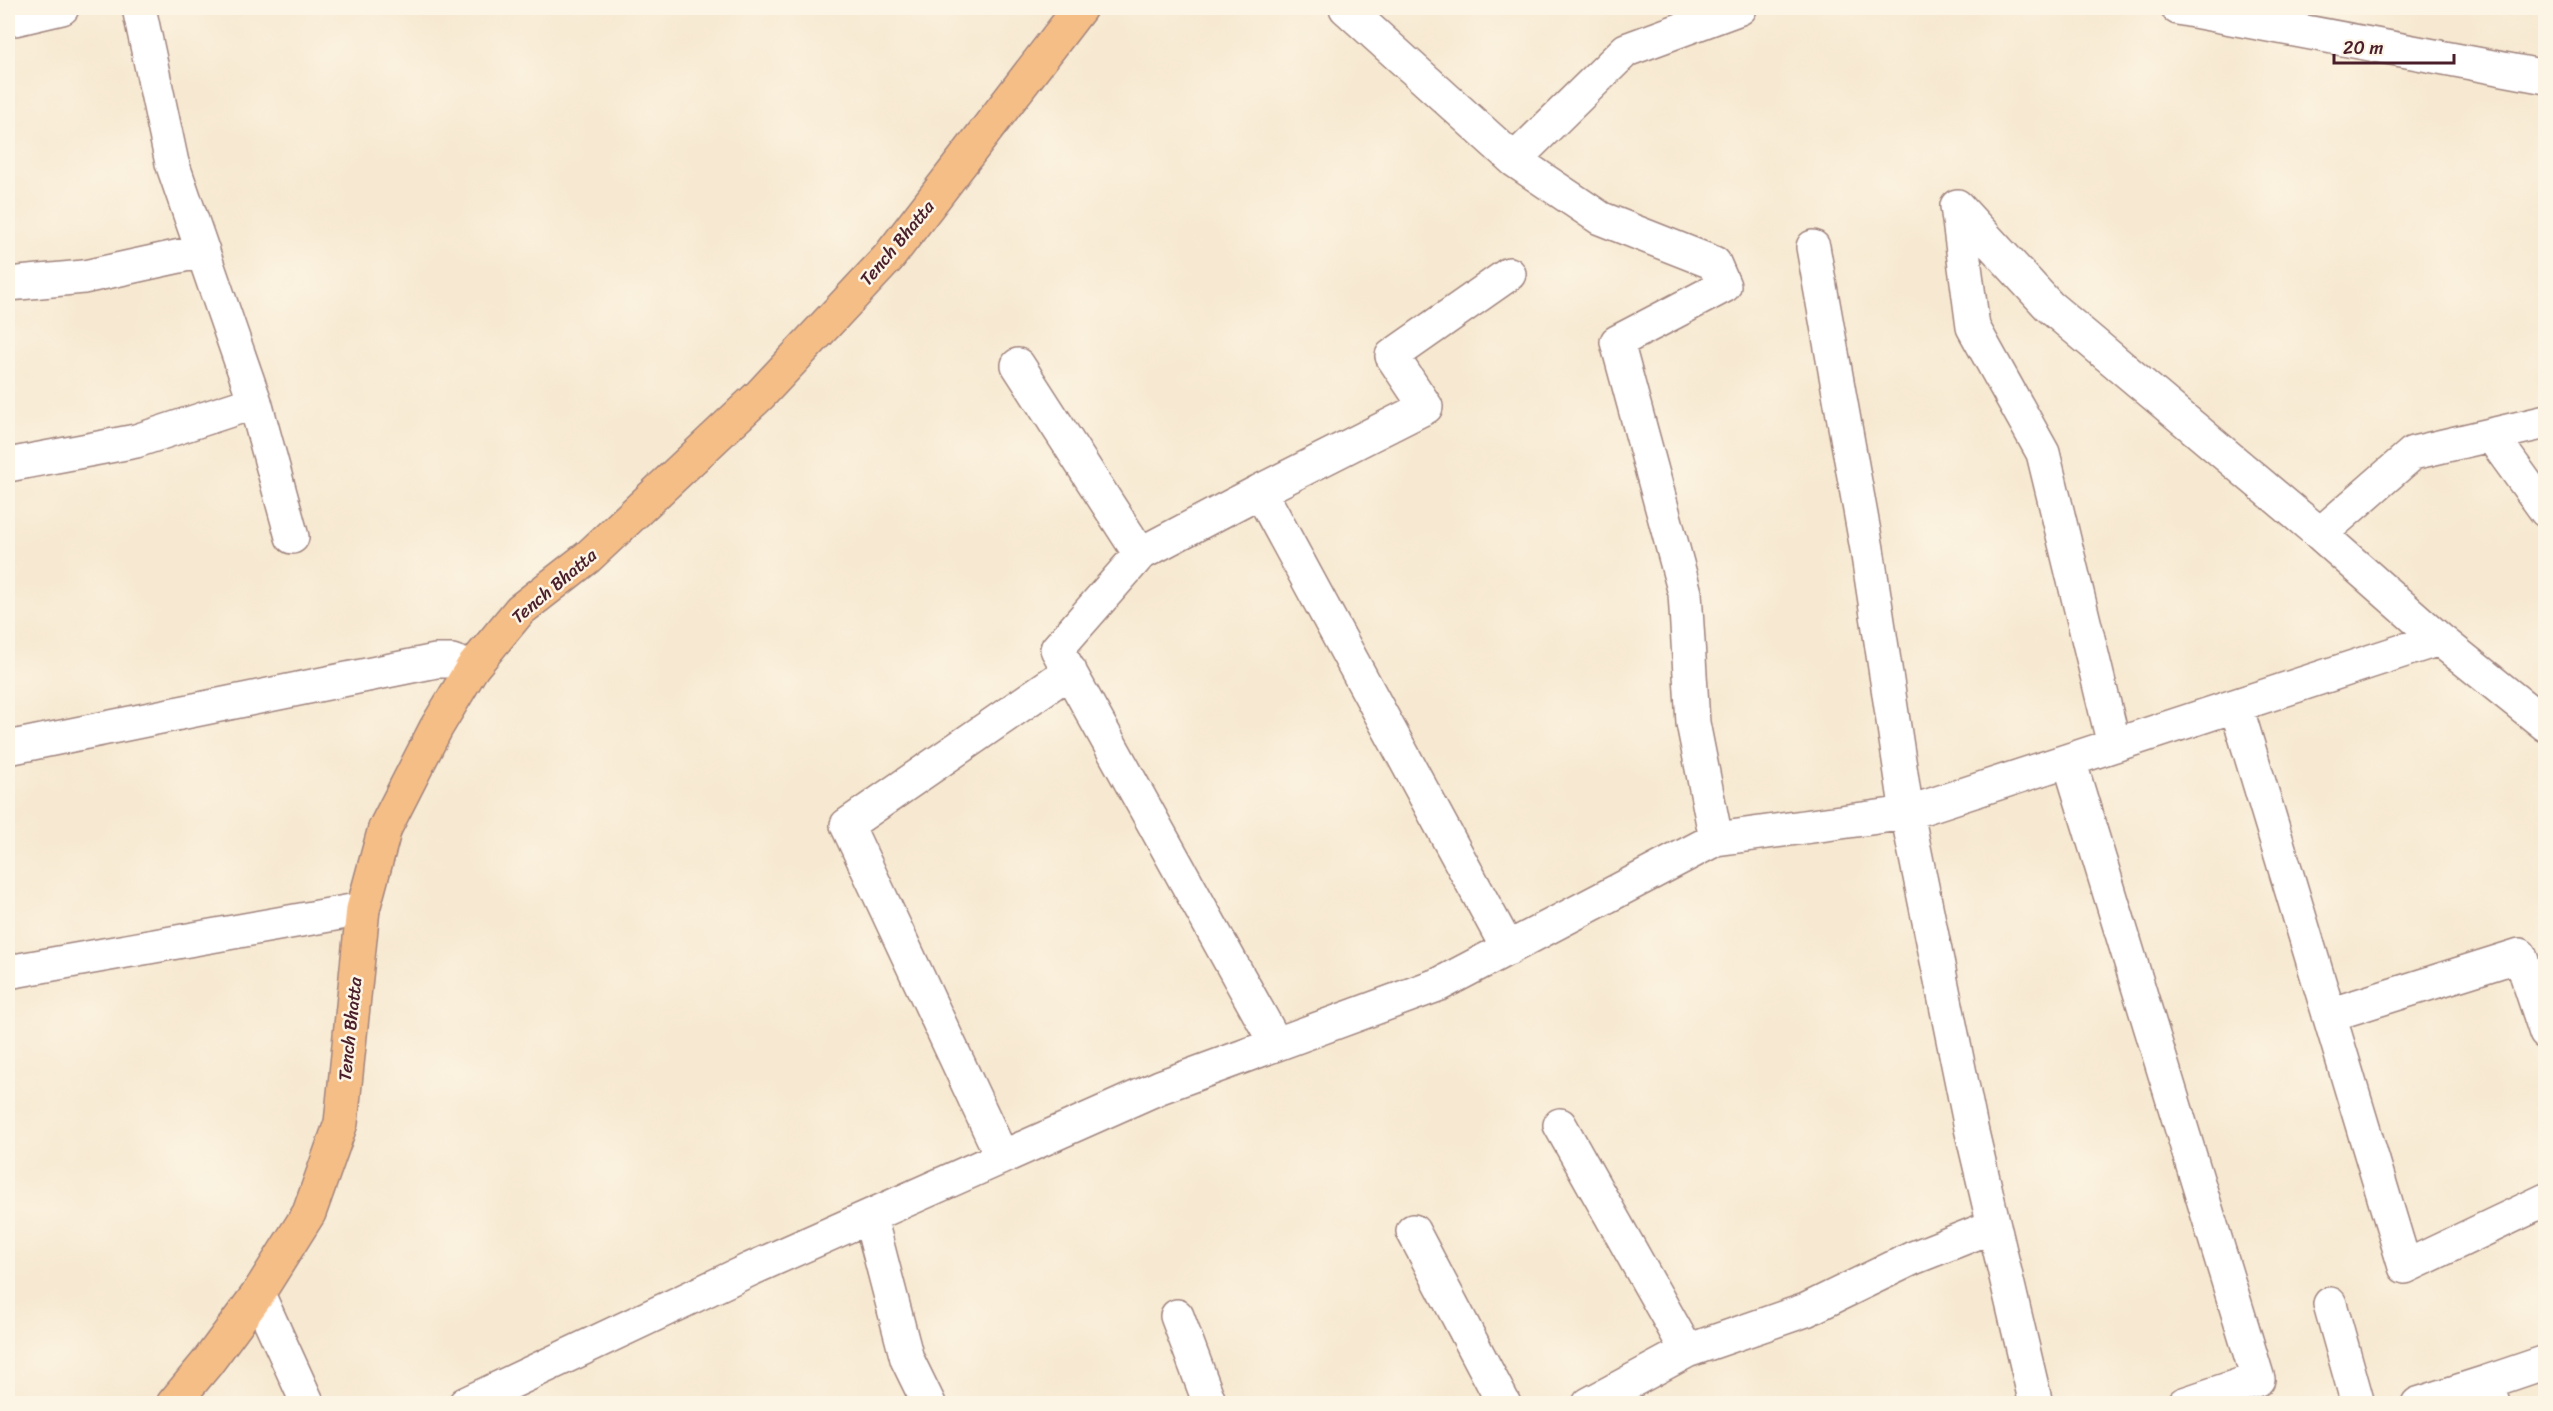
<svg xmlns="http://www.w3.org/2000/svg" width="2553" height="1411" viewBox="0 0 2553 1411" font-family="Sriracha,sans-serif">
<style>
.lines{fill:none;stroke-linecap:round;stroke-linejoin:round}
.minor-casing{stroke:#a0847e;stroke-width:36}
.major-casing{stroke:#a0847e;stroke-width:36}
.minor{stroke:#fff;stroke-width:33}
.major{stroke:#f6be87;stroke-width:33}
.labels{text-anchor:middle;stroke-width:5;stroke-linejoin:round;paint-order:stroke}
.street-label{font-size:18px;fill:#4a1f2b;stroke:#fcf5e5}
</style>
<rect width="100%" height="100%" fill="#fcf5e5"/>
<filter id="ink" filterUnits="userSpaceOnUse"><feTurbulence type="fractalNoise" baseFrequency=".0167" numOctaves="2"/><feDisplacementMap in="SourceGraphic" scale="12" xChannelSelector="R" yChannelSelector="G"/><feConvolveMatrix kernelMatrix="1 2 1 2 8 2 1 2 1" color-interpolation-filters="sRGB"/></filter>
<filter id="wash" filterUnits="userSpaceOnUse"><feTurbulence type="fractalNoise" baseFrequency=".008" numOctaves="4" result="noise"/><feDisplacementMap in="SourceGraphic" scale="24" xChannelSelector="R" yChannelSelector="G"/><feGaussianBlur stdDeviation="1.35" result="paint"/><feColorMatrix in="noise" values="0 0 0 0 0 0 0 0 0 0 0 0 0 0 0 0 0 1.4 0 .05"/><feComposite in="paint" operator="in"/></filter>
<g filter="url(#wash)">
<rect width="100%" height="100%" fill="#f7e9d1"/>
</g>
<g filter="url(#ink)">
<g class="lines">
<!-- minor casing -->
<g class="minor-casing">
<path id="minor" d="M 139,8 L 172,163 L 255,402 L 292,537
M 1346,8 L 1514,160 L 1600,218 L 1714,263 L 1724,286 L 1617,342 L 1685,593 L 1693,723 L 1716,839
M 2178,8 L 2546,77
M 15,19 L 62,8
M 1514,160 L 1626,50 L 1740,8
M 1813,247 L 1867,549 L 1907,813 L 1971,1128 L 2036,1404
M 8,284 L 84,277 L 203,251
M 1018,365 L 1140,554
M 2546,422 L 2413,453 L 2320,534 L 2439,639 L 2546,725
M 2491,435 L 2546,511
M 8,465 L 136,441 L 255,402
M 1260,491 L 1140,554 L 1057,649 L 1276,1044
M 2236,706 L 2405,1267 L 2546,1200
M 2114,745 L 2043,453 L 1973,327 L 1957,206 L 2049,306 L 2320,534
M 8,748 L 436,661 L 452,661 L 472,668
M 2069,760 L 2258,1379 L 2184,1404
M 1508,949 L 1260,491 L 1426,407 L 1392,356 L 1509,274
M 8,972 L 363,909
M 2329,1015 L 2520,955 L 2546,1033
M 1560,1125 L 1687,1351
M 1002,1157 L 847,825 L 1070,671
M 870,1217 L 907,1359 L 929,1404
M 1413,1231 L 1504,1404
M 258,1294 L 308,1404
M 2330,1304 L 2358,1404
M 1177,1316 L 1210,1404
M 465,1404 L 751,1269 L 1160,1087 L 1440,984 L 1716,839 L 1907,813 L 2439,639
M 1589,1404 L 1687,1351 L 1806,1310 L 1913,1258 L 1994,1226
M 2418,1404 L 2487,1382
M 2493,1404 L 2487,1382 L 2546,1362"/>
</g>
<!-- major casing -->
<g class="major-casing">
<path id="major" d="M 173,1404 L 207,1363 L 258,1294 L 309,1213 L 341,1123 L 363,909 L 385,828 L 436,728 L 472,668 L 520,610 L 588,557 L 760,395 L 888,258 L 1080,8"/>
</g>
<!-- minor -->
<use href="#minor" class="minor"/>
<!-- major -->
<use href="#major" class="major"/>
</g>
</g>
<g class="labels">
<!-- street labels -->
<g class="street-label">
<text transform="translate(897 243) rotate(-50)" y="6">Tench Bhatta</text>
<text transform="translate(554 586) rotate(-40)" y="6">Tench Bhatta</text>
<text transform="translate(350 1029) rotate(-84)" y="6">Tench Bhatta</text>
</g>
</g>
<!-- margin -->
<rect width="2553" height="1411" fill="none" stroke="#fcf5e5" stroke-width="30"/>
<!-- scale -->
<path d="M2334 54v9h120v-9" fill="none" stroke="#4a1f2b" stroke-width="3"/>
<text x="2343" y="54" font-size="18" fill="#4a1f2b" stroke="#fcf5e5" stroke-width="4.5" paint-order="stroke">20 m</text>
</svg>
